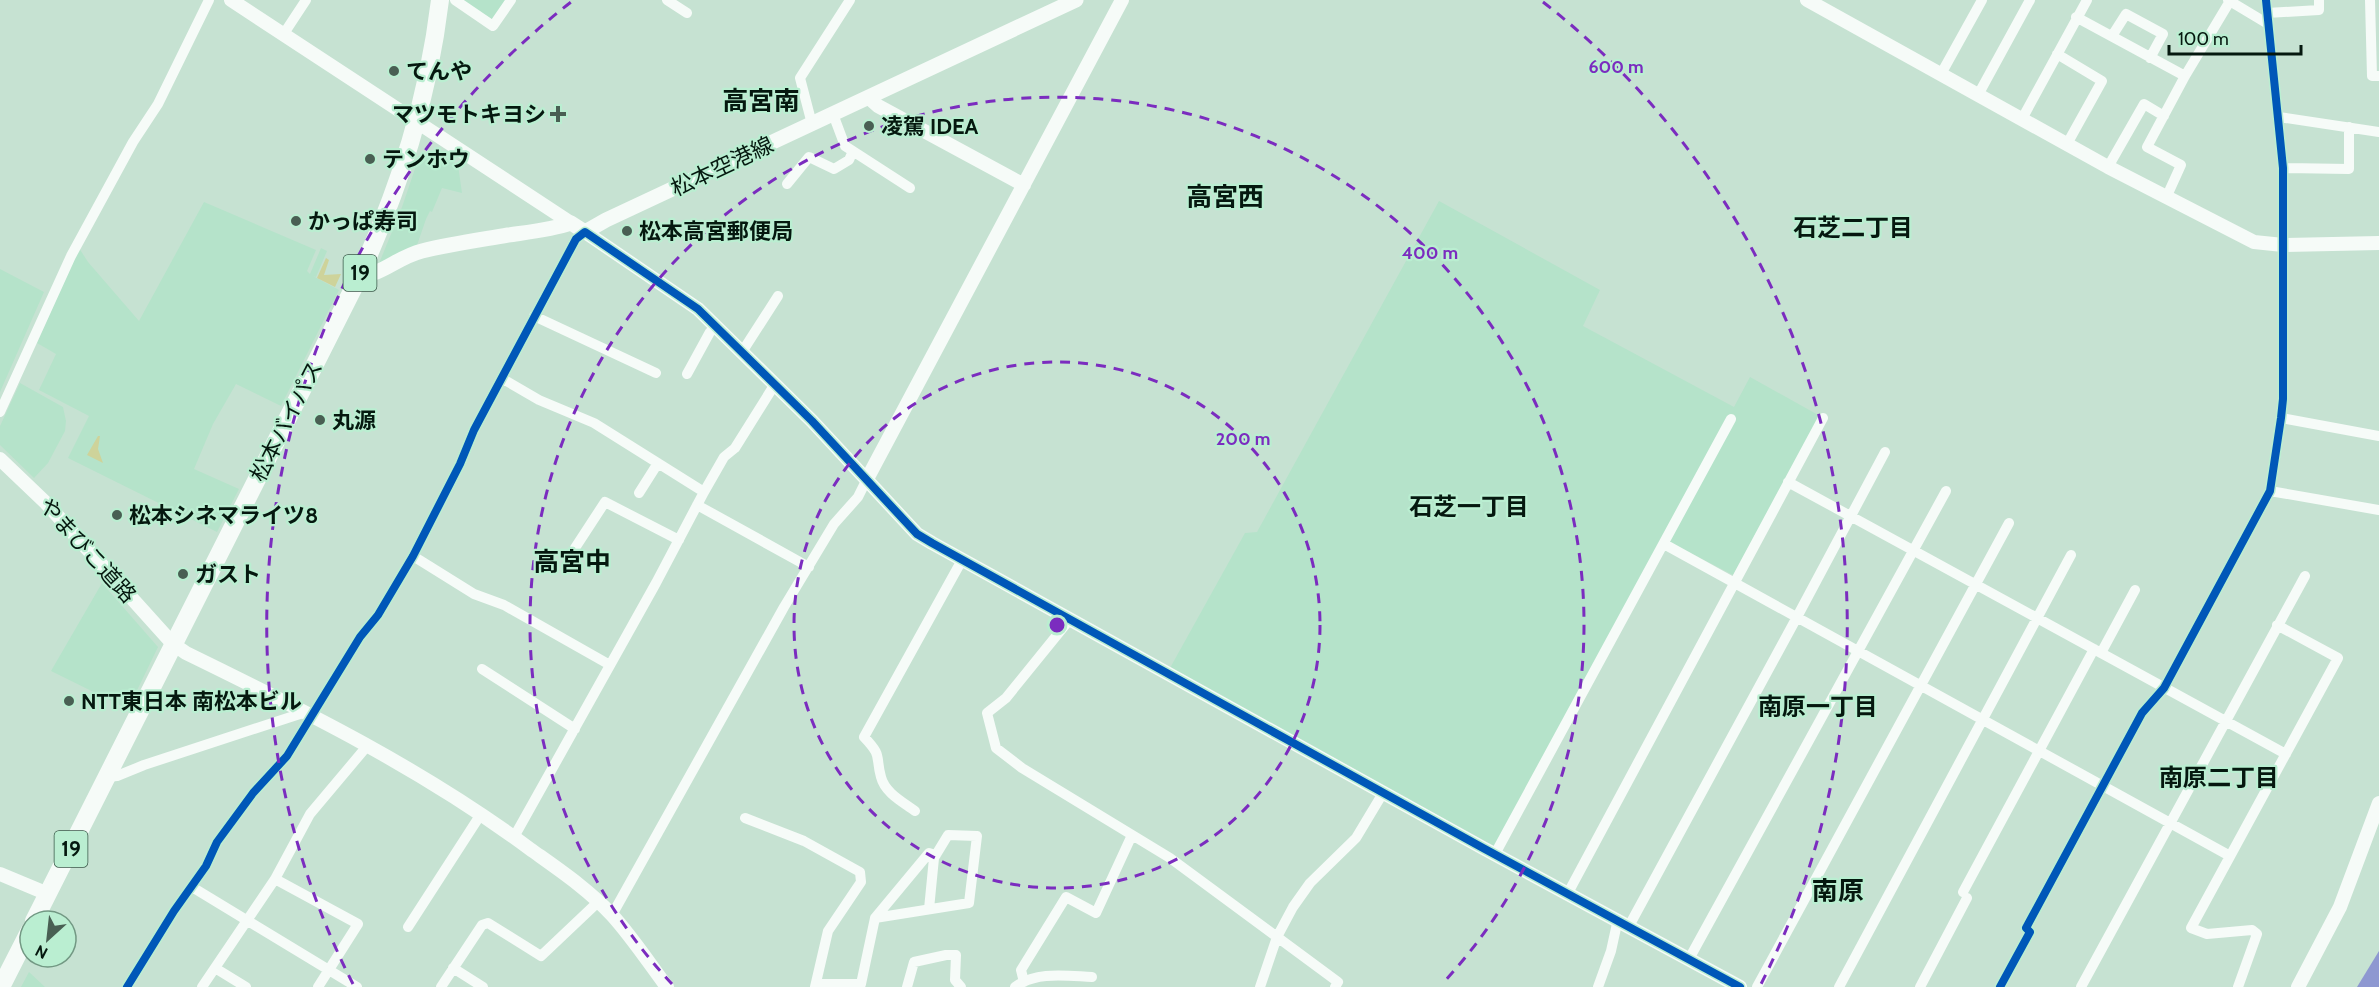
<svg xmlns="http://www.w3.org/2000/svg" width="2379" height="987" viewBox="0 0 2379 987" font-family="Cabin,'Noto Sans JP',sans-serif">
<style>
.built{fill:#b5e3ca}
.green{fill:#ced39a}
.water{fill:#8e98d1}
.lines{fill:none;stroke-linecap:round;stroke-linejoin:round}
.minor{stroke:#f6fbf8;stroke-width:10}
.tertiary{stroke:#f6fbf8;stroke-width:14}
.secondary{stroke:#f6fbf8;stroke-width:15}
.trunk{stroke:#f6fbf8;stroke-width:18}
.cycleway-casing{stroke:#baeed1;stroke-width:11}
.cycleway{stroke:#0057b8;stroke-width:8}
.ring{fill:none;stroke:#7b2cbf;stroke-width:3;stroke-dasharray:10 8}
.poi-dot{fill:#495f53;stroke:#baeed1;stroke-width:2}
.labels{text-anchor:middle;stroke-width:4.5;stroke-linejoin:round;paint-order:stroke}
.shield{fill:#baeed1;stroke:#3b5849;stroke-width:1.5}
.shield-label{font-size:21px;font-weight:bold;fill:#05180f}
.poi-label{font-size:22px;font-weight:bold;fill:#05180f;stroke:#baeed1;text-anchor:start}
.street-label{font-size:22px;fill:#05180f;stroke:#baeed1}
.neighbourhood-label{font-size:24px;font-weight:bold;fill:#05180f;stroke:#baeed1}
.quarter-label{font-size:26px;font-weight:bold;fill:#05180f;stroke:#baeed1}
.centre{fill:#7b2cbf;stroke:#baeed1;stroke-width:3}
.ring-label{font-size:18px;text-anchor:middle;font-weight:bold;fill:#7b2cbf;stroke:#baeed1;stroke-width:4.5;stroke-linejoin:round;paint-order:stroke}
</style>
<rect width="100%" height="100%" fill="#c6e2d2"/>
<!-- built -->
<path class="built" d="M 461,0 L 507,0 L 493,20 Z
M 434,151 L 458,165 L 462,193 L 442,188 L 432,212 L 430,211 L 426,219 L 416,248 L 378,266 L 402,207 L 419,157 Z
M 1439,201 L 1600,290 L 1583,326 L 1734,407 L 1750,377 L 1820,416 L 1733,575 L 1664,539 L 1496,847 L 1170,668 L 1245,533 L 1257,532 Z
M 204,202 L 316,250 L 307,271 L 310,274 L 321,248 L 327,251 L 316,277 L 313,276 L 339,290 L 281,406 L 236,384 L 213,424 L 194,469 L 239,489 L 217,532 L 68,458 L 89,416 L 39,390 L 56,354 L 37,343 L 79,248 L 88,262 L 139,321 Z
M 0,269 L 44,292 L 0,392 Z
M 20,383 L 63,407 L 66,421 L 65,431 L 48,463 L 34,478 L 0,445 L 0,426 Z
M 102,583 L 158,647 L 128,709 L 51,671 Z
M 29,972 L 45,987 L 21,987 Z"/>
<!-- green -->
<path class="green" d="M 326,258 L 329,260 L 324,275 L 341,274 L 335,287 L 317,278 Z
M 98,436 L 100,436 L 98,449 L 103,463 L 87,455 Z"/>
<!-- water -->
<path class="water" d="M 2379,951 L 2379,987 L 2357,987 Z"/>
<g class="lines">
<!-- minor -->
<path class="minor" d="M 455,0 L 493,26 L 511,0
M 667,0 L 687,13
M 2228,0 L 2268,24
M 2370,0 L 2372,76 L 2379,76
M 2267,13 L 2319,10 L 2319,0
M 2076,17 L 2185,76
M 283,35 L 306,0
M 2112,36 L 2126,14 L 2163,34 L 2150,58
M 2057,54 L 2102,81 L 2067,144
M 1941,74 L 1982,0
M 1978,95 L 2030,0
M 833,114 L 845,146 L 910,188
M 2279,117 L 2379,132
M 2022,119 L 2087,0
M 812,124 L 800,78 L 850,0
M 2108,167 L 2144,104 L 2164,116
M 2283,168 L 2349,169 L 2349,127
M 787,184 L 809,157 L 834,169 L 849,160 L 853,151
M 2166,198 L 2181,165 L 2147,147 L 2185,76 L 2230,1
M 534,316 L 656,373
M 742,352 L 778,296
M 687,374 L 710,332
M 503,379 L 539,400 L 594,423 L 704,492
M 0,412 L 71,256 L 133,142 L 158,104 L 209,0
M 2281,418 L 2379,436
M 1788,482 L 2286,754
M 2270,491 L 2379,510
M 639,493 L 658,463
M 697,505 L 809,567
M 1664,544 L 2230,856
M 575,548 L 605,502 L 679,540
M 413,556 L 474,594 L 504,605 L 610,665
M 1070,619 L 1006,698 L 987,713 L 996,748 L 1022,768 L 1170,858 L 1338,982 L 1335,987
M 2101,653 L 2135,590
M 482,669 L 575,729
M 107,777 L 117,776 L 144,765 L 306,712
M 915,811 C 903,802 885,793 881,777 C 875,755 883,757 864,737 L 962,560
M 745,818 L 804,841 L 860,872 L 861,882 L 828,931 L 815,987
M 514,837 L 656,583 L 704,492 L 724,457 L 735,448 L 775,384
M 1495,854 L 1731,419
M 275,879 L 358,924 L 318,987
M 192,887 L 357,987
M 1963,892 L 2094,649
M 1568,893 L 1823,418
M 612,915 L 784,607 L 834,524 L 858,497 L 867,479
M 875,918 L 929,853 L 936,855
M 1629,926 L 1797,617 L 1885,452
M 408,927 L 481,814
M 1689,959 L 1946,491
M 215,968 L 246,987
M 453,968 L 483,987
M 1024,982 L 1021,970 L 1066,897 L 1096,913 L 1132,835
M 817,984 L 861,984 L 875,918 L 969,903 L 977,836 L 948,835 L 934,858 L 929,909
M 127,987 L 174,911 L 206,866 L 217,842 L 253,793 L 287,756 L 360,637 L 378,615 L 413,556 L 460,464 L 474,430 L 576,239 L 585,232
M 202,987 L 275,879 L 310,814 L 368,745
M 441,987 L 482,925 L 488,923 L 541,956 L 598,902
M 907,987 L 914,962 L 946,955 L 956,955 L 955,980 L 961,987
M 1015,987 C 1036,971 1067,976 1092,977
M 1260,987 L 1277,937 L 1293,907 L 1310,883 L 1356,838 L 1383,793
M 1598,987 L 1611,951 L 1618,919
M 1757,987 L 2009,523
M 1839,987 L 2071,555
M 1920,987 L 1967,898
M 2000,987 L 2030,932 L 2026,928 L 2142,713 L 2164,688 L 2270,491 L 2281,418 L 2283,399 L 2283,168 L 2266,0
M 2081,987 L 2305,576
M 2238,987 L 2257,934 L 2252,930 L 2207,934 L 2191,928 L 2338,658 L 2277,625"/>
<!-- tertiary -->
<path class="tertiary" d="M 231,0 L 571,223
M 1807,0 L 2108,167 L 2254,242 L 2283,245 L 2379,243
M 869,98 L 878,106 L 1024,185
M 585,232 L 698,309 L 812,421 L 917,534 L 932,543 L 1483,848 L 1740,987
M 0,459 L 46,503 L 173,644 L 186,653 C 305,711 424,770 530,849 C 558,869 588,889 612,915 C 632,937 649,963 667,987
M 867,479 L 1122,0
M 0,874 L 48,894
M 2298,987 L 2340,907 L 2379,803"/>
<!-- secondary -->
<path class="secondary" d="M 359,277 C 383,274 398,257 422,251 C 450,244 479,240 508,235 C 529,232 551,230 571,223 L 585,232 L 606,220 L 1076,0"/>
<!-- trunk -->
<path class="trunk" d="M 34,921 L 359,277 C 400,186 428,100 440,0
M 1,987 L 30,930"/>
<!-- cycleway casing -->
<g class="cycleway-casing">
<path id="cycleway" d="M 127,987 L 174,911 L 206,866 L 217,842 L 253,793 L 287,756 L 360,637 L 378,615 L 413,556 L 460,464 L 474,430 L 576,239 L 585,232 L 698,309 L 812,421 L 917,534 L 932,543 L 1483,848 L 1740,987
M 2000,987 L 2030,932 L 2026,928 L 2142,713 L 2164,688 L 2270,491 L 2281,418 L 2283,399 L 2283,168 L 2266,0"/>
</g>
<!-- cycleway -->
<use href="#cycleway" class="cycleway"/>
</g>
<!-- distance rings -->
<g class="ring">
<circle cx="1057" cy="625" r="263"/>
<path d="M672 984A527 527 0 1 1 1442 984"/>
<path d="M353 984A790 790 0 0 1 571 2M1543 2A790 790 0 0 1 1761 984"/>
</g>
<!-- markers -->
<g class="poi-dot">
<circle cx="394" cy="71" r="6"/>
<path d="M555 105h6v6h6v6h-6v6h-6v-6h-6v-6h6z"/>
<circle cx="869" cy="126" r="6"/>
<circle cx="370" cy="159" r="6"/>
<circle cx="296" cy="221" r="6"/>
<circle cx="627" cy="231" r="6"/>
<circle cx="320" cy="420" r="6"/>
<circle cx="117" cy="515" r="6"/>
<circle cx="183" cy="574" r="6"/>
<circle cx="69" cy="701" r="6"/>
</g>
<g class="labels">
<!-- shield labels -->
<g class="shield">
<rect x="343.5" y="255" width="33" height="36" rx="4.5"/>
<rect x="54.5" y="831" width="33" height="36" rx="4.5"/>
</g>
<g class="shield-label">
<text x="360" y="280">19</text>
<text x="71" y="856">19</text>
</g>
<!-- poi labels -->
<g class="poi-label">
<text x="406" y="79">てんや</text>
<text x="546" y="122" text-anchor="end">マツモトキヨシ</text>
<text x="881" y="134">凌駕 IDEA</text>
<text x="382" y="167">テンホウ</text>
<text x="308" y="229">かっぱ寿司</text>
<text x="639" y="239">松本高宮郵便局</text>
<text x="332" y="428">丸源</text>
<text x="129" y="523">松本シネマライツ8</text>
<text x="195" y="582">ガスト</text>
<text x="81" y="709">NTT東日本 南松本ビル</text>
</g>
<!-- street labels -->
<g class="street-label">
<text transform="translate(722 166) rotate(-25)" y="8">松本空港線</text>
<text transform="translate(286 421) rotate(-63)" y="8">松本バイパス</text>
<text transform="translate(88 550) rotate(48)" y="8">やまびこ道路</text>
</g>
<!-- neighbourhood labels -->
<g class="neighbourhood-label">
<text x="1853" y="236">石芝二丁目</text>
<text x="1469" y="515">石芝一丁目</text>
<text x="1818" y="715">南原一丁目</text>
<text x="2219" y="786">南原二丁目</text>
</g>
<!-- quarter labels -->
<g class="quarter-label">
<text x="761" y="110">高宮南</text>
<text x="1225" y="206">高宮西</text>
<text x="572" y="571">高宮中</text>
<text x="1838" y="900">南原</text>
</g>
</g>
<circle cx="1057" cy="625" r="9" class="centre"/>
<g class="ring-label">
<text x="1616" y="73">600 m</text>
<text x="1430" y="259">400 m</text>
<text x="1243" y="445">200 m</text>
</g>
<!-- north arrow -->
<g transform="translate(48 939) rotate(207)"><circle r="28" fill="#baeed1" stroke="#729883" stroke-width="1.5"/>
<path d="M0-4.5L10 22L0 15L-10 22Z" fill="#495f53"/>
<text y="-9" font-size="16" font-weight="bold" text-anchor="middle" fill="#05180f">N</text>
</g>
<!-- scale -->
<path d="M2169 45v9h132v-9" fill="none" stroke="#05180f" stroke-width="3"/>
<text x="2178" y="45" font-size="18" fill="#05180f" stroke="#baeed1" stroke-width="4.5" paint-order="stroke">100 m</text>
</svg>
